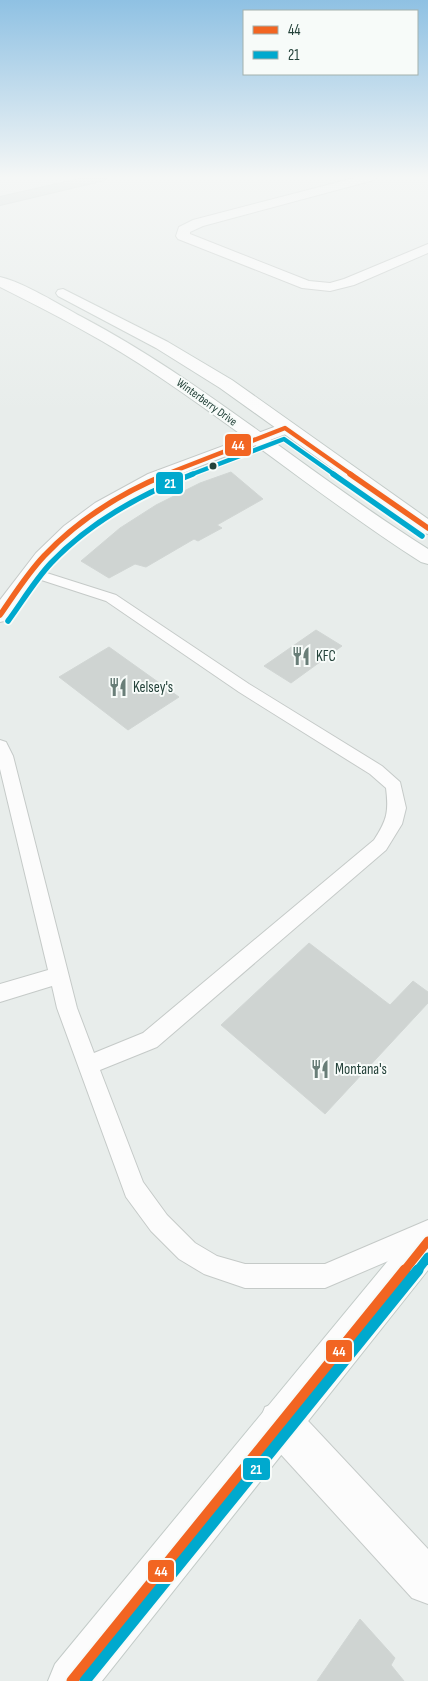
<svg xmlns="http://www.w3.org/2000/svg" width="428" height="1681" viewBox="0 0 428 1681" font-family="'Sofia Sans Condensed',sans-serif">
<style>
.building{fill:#cfd4d2;stroke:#d1d6d4}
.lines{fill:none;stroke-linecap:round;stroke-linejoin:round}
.lane-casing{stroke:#c5cac8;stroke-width:2}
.street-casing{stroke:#c5cac8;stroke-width:2}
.secondary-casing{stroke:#c3cbc8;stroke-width:2}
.primary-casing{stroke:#c3ccc9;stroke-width:2}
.lane{fill:#fcfcfc;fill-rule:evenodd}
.street{fill:#fcfcfc;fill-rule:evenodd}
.secondary{fill:#fcfcfc;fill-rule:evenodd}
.primary{fill:#cfd7d5;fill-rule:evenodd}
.bus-1-far3-casing{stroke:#f7fbf9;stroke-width:7}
.bus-1-far2-casing{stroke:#f7fbf9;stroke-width:9}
.bus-1-far1-casing{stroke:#f7fbf9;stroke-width:13}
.bus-1-casing{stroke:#f7fbf9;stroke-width:15}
.bus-2-far3-casing{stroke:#f7fbf9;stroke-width:7}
.bus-2-far2-casing{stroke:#f7fbf9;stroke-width:9}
.bus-2-far1-casing{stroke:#f7fbf9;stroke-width:13}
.bus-2-casing{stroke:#f7fbf9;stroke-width:15}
.bus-1-far3{stroke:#f26522;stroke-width:4.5}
.bus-1-far2{stroke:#f26522;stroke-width:5.5}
.bus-1-far1{stroke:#f26522;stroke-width:9}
.bus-1{stroke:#f26522;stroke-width:11}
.bus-2-far3{stroke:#00a9ce;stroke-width:4.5}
.bus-2-far2{stroke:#00a9ce;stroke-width:5.5}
.bus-2-far1{stroke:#00a9ce;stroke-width:9}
.bus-2{stroke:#00a9ce;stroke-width:11}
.bus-dot{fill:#24423a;stroke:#f7fbf9;stroke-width:2}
.labels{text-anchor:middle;stroke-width:4;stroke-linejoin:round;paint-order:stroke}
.far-street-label{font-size:12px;fill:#24423a;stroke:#f7fbf9}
.poi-label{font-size:15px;fill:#24423a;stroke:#f7fbf9;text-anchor:start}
.line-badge{stroke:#f7fbf9;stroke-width:2}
.badge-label{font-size:14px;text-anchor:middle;font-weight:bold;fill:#fff}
</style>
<rect width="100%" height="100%" fill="#e8edeb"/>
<!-- building -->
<path class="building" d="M 231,472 L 263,499 L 217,525 L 222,528 L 198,541 L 194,539 L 146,567 L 135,564 L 109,578 L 81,561 L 120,528 L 156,505 L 200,483 Z
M 316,630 L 342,646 L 291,683 L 264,666 Z
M 109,647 L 179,697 L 128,730 L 59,677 Z
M 309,943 L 390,1005 L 413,981 L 428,992 L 428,1003 L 325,1114 L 221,1025 Z
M 360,1619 L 395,1658 L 391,1665 L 404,1681 L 317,1681 Z"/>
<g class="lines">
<!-- lane casing -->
<g class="lane-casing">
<path id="lane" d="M 31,568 L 116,595 L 249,684 L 382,766 L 400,782 L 406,808 L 402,824 L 386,850 L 157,1047 L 100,1070 L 143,1182 L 167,1215 L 195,1243 L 217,1256 L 245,1264 L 325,1264 L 428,1220 L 428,1244 L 325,1288 L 245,1288 L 204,1274 L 179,1259 L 151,1231 L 126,1197 L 57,1008 L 52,986 L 0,1002 L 0,984 L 48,970 L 0,769 L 0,740 L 6,742 L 13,756 L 77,1008 L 94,1053 L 143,1033 L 374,840 C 387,820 389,812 386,788 L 370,774 L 239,692 L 106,601 L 26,575 L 24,572 Z"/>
</g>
<!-- street casing -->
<g class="street-casing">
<path id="street" d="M 358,177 L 376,177 L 374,180 L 203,226 L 190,232 L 190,234 L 309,281 L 330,283 L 344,279 L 428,244 L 428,253 L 354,285 L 330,291 L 302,288 L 178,239 L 176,236 L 179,227 L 193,220 Z
M 285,423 L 291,424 L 294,428 L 291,432 C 208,464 111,491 50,562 C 35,580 22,601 8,620 L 0,622 L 0,600 L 36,553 L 64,526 L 95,503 L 148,474 Z
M 280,1401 L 295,1407 L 428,1549 L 428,1604 L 412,1598 L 265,1437 L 259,1422 L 265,1407 Z"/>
</g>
<!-- secondary casing -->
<g class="secondary-casing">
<path id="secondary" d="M 0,277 C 23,282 60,305 82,317 C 205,382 310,475 428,549 L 428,564 L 421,562 C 330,504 248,436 158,376 C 108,342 54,314 0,287 Z
M 63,289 L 168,342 L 232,380 L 428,519 L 428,534 L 421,532 L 220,388 L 156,348 L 58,296 L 56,293 L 58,290 Z
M 428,1223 L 428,1270 L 102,1681 L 48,1681 L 55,1664 L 415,1228 Z"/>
</g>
<!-- primary casing -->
<g class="primary-casing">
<path id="primary" d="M 88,177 L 107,177 L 105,180 L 0,205 L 0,197 Z"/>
</g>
<!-- lane -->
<use href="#lane" class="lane"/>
<!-- street -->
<use href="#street" class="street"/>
<!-- secondary -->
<use href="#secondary" class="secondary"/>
<!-- primary -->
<use href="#primary" class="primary"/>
<!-- bus-1-far3 casing -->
<g class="bus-1-far3-casing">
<path id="bus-1-far3" d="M 164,475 L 285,428 L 352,475"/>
</g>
<!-- bus-1-far2 casing -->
<g class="bus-1-far2-casing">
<path id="bus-1-far2" d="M 350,474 L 428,528
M 0,615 C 14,595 27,574 44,556 C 78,520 121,493 167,474"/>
</g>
<!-- bus-1-far1 casing -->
<g class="bus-1-far1-casing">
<path id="bus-1-far1" d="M 404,1271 L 428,1241"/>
</g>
<!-- bus-1 casing -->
<g class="bus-1-casing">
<path id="bus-1" d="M 72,1681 L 405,1270"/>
</g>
<!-- bus-2-far3 casing -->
<g class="bus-2-far3-casing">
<path id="bus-2-far3" d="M 190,475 L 284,439 L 335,475"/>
</g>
<!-- bus-2-far2 casing -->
<g class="bus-2-far2-casing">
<path id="bus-2-far2" d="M 333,474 L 422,536
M 8,621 C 22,602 35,580 51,563 C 91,521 141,494 193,474"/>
</g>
<!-- bus-2-far1 casing -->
<g class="bus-2-far1-casing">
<path id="bus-2-far1" d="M 417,1271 L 428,1257"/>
</g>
<!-- bus-2 casing -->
<g class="bus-2-casing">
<path id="bus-2" d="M 85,1681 L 418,1270"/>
</g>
<!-- bus-1-far3 -->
<use href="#bus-1-far3" class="bus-1-far3"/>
<!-- bus-1-far2 -->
<use href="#bus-1-far2" class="bus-1-far2"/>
<!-- bus-1-far1 -->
<use href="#bus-1-far1" class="bus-1-far1"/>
<!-- bus-1 -->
<use href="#bus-1" class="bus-1"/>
<!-- bus-2-far3 -->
<use href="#bus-2-far3" class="bus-2-far3"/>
<!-- bus-2-far2 -->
<use href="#bus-2-far2" class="bus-2-far2"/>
<!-- bus-2-far1 -->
<use href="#bus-2-far1" class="bus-2-far1"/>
<!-- bus-2 -->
<use href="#bus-2" class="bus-2"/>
</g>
<!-- sky -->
<linearGradient id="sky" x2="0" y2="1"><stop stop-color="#8fc1e3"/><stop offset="0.43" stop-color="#f5f7f6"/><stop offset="1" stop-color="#f5f7f6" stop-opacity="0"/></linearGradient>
<rect width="428" height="412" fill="url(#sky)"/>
<!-- icons -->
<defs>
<g id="restaurant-bare" transform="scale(1.5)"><path d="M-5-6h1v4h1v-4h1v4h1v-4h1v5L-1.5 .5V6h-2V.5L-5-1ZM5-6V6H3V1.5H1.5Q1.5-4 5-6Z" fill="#697e78" stroke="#f7fbf9" stroke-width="2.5" paint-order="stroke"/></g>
</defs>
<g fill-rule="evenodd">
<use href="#restaurant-bare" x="301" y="656"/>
<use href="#restaurant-bare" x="118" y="687"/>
<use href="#restaurant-bare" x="320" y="1069"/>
</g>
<!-- markers -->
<circle class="bus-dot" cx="213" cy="466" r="4.5"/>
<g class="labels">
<!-- far-street labels -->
<g class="far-street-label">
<text transform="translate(207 402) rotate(36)" y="4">Winterberry Drive</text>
</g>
<!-- poi labels -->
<g class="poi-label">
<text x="316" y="661">KFC</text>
<text x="133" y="692">Kelsey's</text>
<text x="335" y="1074">Montana's</text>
</g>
</g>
<g class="line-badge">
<rect x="224" y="433" width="28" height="24" rx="5" fill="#f26522"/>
<rect x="155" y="471" width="29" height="24" rx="5" fill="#00a9ce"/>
<rect x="325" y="1339" width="28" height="24" rx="5" fill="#f26522"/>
<rect x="242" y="1457" width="29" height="24" rx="5" fill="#00a9ce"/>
<rect x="147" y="1559" width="28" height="24" rx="5" fill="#f26522"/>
</g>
<g class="badge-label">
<text x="238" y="450">44</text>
<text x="170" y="488">21</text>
<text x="339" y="1356">44</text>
<text x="256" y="1474">21</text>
<text x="161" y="1576">44</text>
</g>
<!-- legend -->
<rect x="243" y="10" width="175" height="65" fill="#f7fbf9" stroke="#a3b1ad"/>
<rect x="253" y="26" width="25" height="8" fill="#f26522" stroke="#a3b1ad"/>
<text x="288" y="35" font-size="15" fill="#24423a">44</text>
<rect x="253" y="51" width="25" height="8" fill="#00a9ce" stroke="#a3b1ad"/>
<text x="288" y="60" font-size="15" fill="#24423a">21</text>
</svg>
